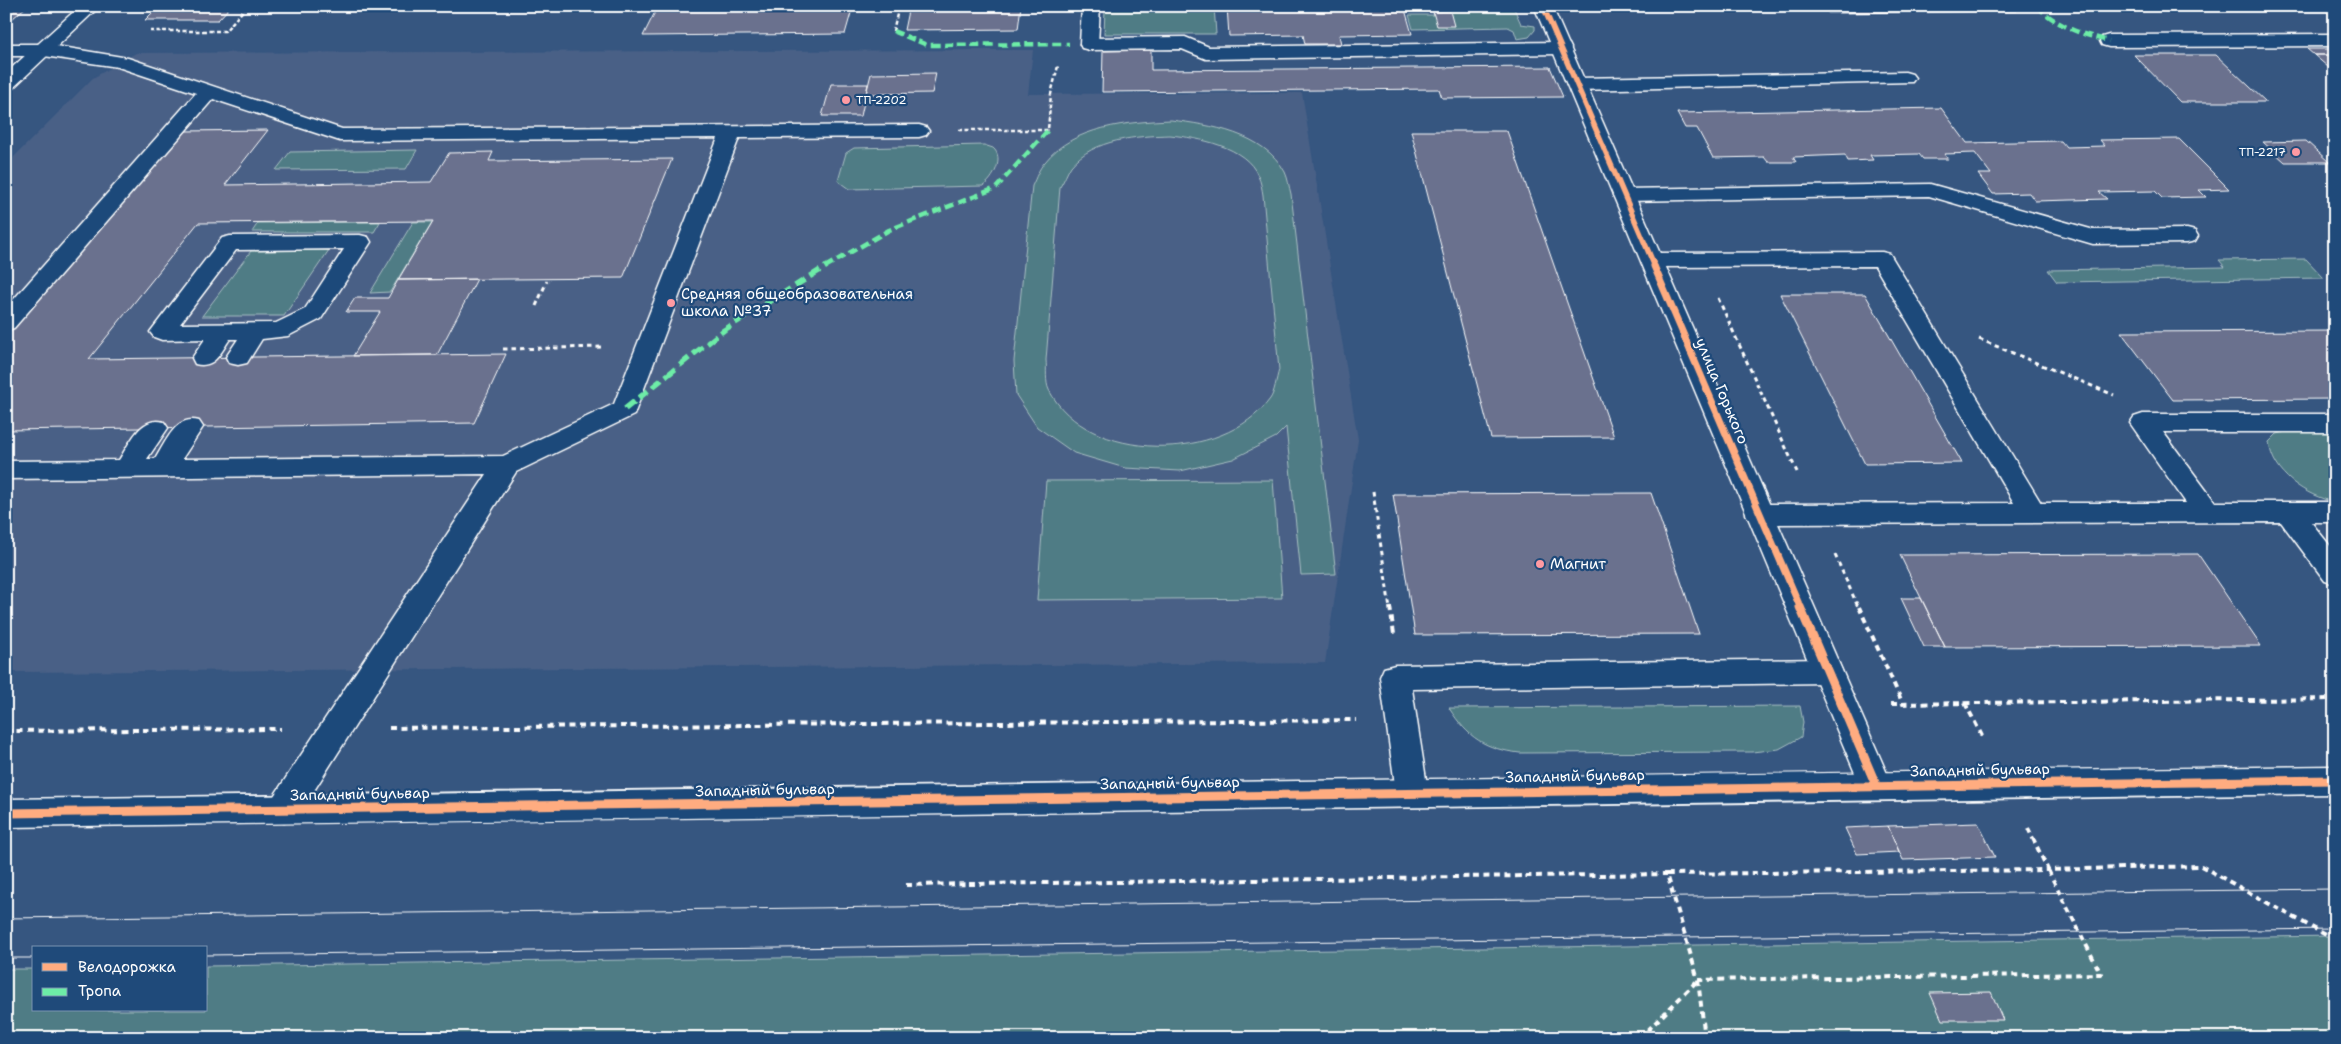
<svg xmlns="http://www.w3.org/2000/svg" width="2341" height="1044" viewBox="0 0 2341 1044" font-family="'Shantell Sans',sans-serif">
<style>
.built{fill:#4a6186}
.green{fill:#4f7c85;stroke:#a7bec2;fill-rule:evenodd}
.building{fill:#6a718e;stroke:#fff}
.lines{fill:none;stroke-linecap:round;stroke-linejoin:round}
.lane-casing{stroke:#fff;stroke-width:3}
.street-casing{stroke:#fff;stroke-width:3}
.secondary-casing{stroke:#fff;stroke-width:3}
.path-far2{stroke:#fff;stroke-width:2.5;stroke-dasharray:4 2.5;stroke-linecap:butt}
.path-far1{stroke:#fff;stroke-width:3;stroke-dasharray:4.5 4;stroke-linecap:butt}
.path{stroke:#fff;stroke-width:4;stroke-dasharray:6 4.5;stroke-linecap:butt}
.lane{fill:#1f4a7a;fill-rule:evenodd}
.street{fill:#1f4a7a;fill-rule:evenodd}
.secondary{fill:#1f4a7a;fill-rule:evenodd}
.tram{stroke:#fff;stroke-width:1}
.quiet-far1{stroke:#6deda7;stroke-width:4.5;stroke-dasharray:9 4.5;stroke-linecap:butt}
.quiet{stroke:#6deda7;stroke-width:5.5;stroke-dasharray:12 5.5;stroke-linecap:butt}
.cycleway-far2-casing{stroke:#1f4a7a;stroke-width:8}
.cycleway-far1-casing{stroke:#1f4a7a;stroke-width:10}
.cycleway-casing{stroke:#1f4a7a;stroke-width:12}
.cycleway-far2{stroke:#ffac80;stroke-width:5.5}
.cycleway-far1{stroke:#ffac80;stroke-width:7}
.cycleway{stroke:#ffac80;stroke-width:9}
.poi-dot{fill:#ff9aa2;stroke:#1f4a7a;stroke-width:2}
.labels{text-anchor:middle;stroke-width:4.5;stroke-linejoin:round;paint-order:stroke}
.far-poi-label{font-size:12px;fill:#fff;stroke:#1f4a7a;text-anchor:start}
.poi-label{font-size:15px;fill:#fff;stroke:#1f4a7a;text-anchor:start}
.street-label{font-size:15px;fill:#fff;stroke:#1f4a7a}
</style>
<rect width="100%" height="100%" fill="#365680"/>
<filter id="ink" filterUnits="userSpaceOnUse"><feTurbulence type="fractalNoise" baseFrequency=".02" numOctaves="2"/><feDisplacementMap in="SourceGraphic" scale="10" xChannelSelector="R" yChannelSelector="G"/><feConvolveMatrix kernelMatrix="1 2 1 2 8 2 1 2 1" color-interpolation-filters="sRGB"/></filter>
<g filter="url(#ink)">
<!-- built -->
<path class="built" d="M 1033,50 L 1028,94 L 1302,93 L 1358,440 L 1325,663 L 6,672 L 6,165 L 93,78 L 136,53 Z"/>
<!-- green -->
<path class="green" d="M 1109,6 L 1214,6 L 1216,34 L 1104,34 L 1105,10 Z
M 1431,6 L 1513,6 L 1521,24 L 1535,26 L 1535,30 L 1529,37 L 1517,39 L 1514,30 L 1508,27 L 1413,29 L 1409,15 L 1434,15 Z
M 1171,120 C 1210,125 1264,133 1285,172 C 1288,178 1289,187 1291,194 L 1336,574 L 1301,575 L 1286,427 L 1276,437 L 1233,459 L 1180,471 L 1125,468 L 1074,453 L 1037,427 L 1016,395 L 1014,361 L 1032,186 C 1036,178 1039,168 1045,162 C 1073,126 1129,122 1171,120 ZM 1170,135 C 1198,138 1246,146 1258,176 C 1261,182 1262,189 1263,195 L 1279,370 C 1276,379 1275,392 1270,399 C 1223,463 1087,464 1049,390 C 1045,382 1047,369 1046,360 L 1060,187 C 1064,181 1067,172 1071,166 C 1093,139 1138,136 1170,135 Z
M 984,145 L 993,148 C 1005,158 993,180 983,186 L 849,189 L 838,181 L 846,153 L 854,148 Z
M 417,150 L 406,169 L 276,170 L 290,152 Z
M 380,222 L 374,232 L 252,232 L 258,223 Z
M 413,222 L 432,222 L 390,292 L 370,293 Z
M 329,250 L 284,316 L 202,316 L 251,251 Z
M 2306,259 L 2324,278 L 2057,282 L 2048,270 L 2225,267 L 2219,260 Z
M 2291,431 L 2335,431 L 2335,502 C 2306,496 2272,474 2269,442 L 2277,434 Z
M 1273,480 L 1282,598 L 1037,600 L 1046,481 Z
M 1800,706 L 1803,722 L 1801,737 L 1779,749 L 1752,752 L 1520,753 C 1485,749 1468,738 1449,708 Z
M 2335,936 L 2335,1038 L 6,1038 L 6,969 L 34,969 L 34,1010 L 206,1010 L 206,966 Z"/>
<!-- building -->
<path class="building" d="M 6,6 L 27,6 L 12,19 L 6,19 Z
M 159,6 L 231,6 L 218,20 L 145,20 Z
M 658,6 L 853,6 L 845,34 L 643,36 Z
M 909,6 L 1021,6 L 1018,29 L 904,30 Z
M 1227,6 L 1404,6 L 1412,34 L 1339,35 L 1341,44 L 1305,44 L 1303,35 L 1229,36 Z
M 1616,6 L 1724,6 L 1726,10 L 1618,10 Z
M 1823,6 L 2012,6 L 2017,11 L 1828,13 Z
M 2079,6 L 2267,6 L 2268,7 L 2081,8 Z
M 1450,11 L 1454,26 L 1437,26 L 1433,12 Z
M 2307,49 L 2335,49 L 2335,55 L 2314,55 Z
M 1151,50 L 1151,70 L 1550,67 L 1563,97 L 1442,98 L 1439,89 L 1102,92 L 1103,51 Z
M 2134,55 L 2216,55 L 2266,102 L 2180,102 Z
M 2314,55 L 2335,55 L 2335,73 Z
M 936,73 L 932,93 L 866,94 L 871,74 Z
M 831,84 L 868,84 L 861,116 L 822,116 Z
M 1941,108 L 1967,143 L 2061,141 L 2066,147 L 2105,146 L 2100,140 L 2179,139 L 2229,189 L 2199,190 L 2206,197 L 2162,198 L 2155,191 L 2099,192 L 2107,199 L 2035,201 L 2029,193 L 1993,194 L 1978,174 L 1991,174 L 1975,153 L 1944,154 L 1948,159 L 1923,159 L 1919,154 L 1870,155 L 1873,160 L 1848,161 L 1845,155 L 1793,157 L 1796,162 L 1768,162 L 1764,157 L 1713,158 L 1697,128 L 1685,128 L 1677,113 Z
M 268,130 L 225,185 L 431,182 L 449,153 L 493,152 L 489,161 L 672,159 L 623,278 L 398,280 L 433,221 L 198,223 L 89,359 L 506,354 L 474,423 L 6,430 L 6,337 L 185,131 Z
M 1411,131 L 1507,131 L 1614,437 L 1491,438 Z
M 2306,141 L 2329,162 L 2285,162 L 2263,142 Z
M 477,279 L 437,355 L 353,356 L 380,312 L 346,312 L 355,298 L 388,298 L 398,280 Z
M 1780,294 L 1865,294 L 1962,463 L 1865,464 Z
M 2335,331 L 2335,399 L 2173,400 L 2121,332 Z
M 1651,493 L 1699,634 L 1415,635 L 1393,494 Z
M 2198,554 L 2261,646 L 1945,647 L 1900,555 Z
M 1901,598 L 1921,598 L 1945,647 L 1924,647 Z
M 1978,823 L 1995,857 L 1903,860 L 1888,826 Z
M 1888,826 L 1899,852 L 1857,854 L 1845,828 Z
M 1991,992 L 2003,1020 L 1942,1020 L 1930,993 Z"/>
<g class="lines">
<!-- lane casing -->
<g class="lane-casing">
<path id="lane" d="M 2335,34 L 2335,46 L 2109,47 L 2102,45 L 2100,41 L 2102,37 L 2109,35 Z
M 1185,37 L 1209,47 L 1562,42 L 1569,44 L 1571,48 L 1569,52 L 1562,54 L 1206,59 L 1182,49 L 1089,50 L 1082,48 L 1080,44 L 1082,40 L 1089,38 Z
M 6,44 L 44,44 L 128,58 L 342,129 L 919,125 L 926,127 L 929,131 L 926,135 L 919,137 L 739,138 L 634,415 L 516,472 L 296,819 L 284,823 L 272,819 L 268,809 L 272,799 L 487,474 L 6,479 L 6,461 L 119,460 C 130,443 141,415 164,422 L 168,428 L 147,459 L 155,459 C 166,442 176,414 199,421 L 203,427 L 182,459 L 503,456 L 614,404 L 718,138 L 340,141 L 213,99 L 14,328 L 6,330 L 6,308 L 196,93 L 118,67 L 44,56 L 6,56 Z
M 1905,72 L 1912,74 L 1915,78 L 1912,82 L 1577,90 L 1570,88 L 1567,84 L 1570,80 L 1577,78 Z
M 1930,184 L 2094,230 L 2187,229 L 2195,231 L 2198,236 L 2195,241 L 2187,243 L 2093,244 L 1929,196 L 1624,201 L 1616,200 L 1613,195 L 1616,190 L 1624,189 Z
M 360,235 L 368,237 L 371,242 L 321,319 L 288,336 L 262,339 L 247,363 L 238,365 L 229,363 L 226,357 L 238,339 L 230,339 C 220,353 215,369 195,364 L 192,358 L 205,339 L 162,340 L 154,337 L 150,332 L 222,238 L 230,236 ZM 344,249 L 305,309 L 276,323 L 180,324 L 236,250 Z
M 1882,252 L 1890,254 L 1893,259 L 2041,503 L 2186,503 L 2130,423 L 2134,417 L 2143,414 L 2335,414 L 2335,432 L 2163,432 L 2215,502 L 2335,502 L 2335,522 L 2311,522 L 2335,552 L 2335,584 L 2325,581 L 2281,522 L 1760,524 L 1750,521 L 1746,514 L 1750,507 L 1760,504 L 2014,503 L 1875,266 L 1652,267 L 1644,265 L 1641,260 L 1644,255 L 1652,253 Z
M 1827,659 L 1838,662 L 1842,671 L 1838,680 L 1827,683 L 1412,689 L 1428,792 L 1423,802 L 1412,806 L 1401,802 L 1396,792 L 1380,677 L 1384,668 L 1395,665 Z"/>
</g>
<!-- street casing -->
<g class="street-casing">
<path id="street" d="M 80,6 L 100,6 L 13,88 L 6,90 L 6,73 Z
M 1082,6 L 1100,6 L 1098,44 L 1096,48 L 1082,48 L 1080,44 Z
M 1534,6 L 1552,6 L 1892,785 L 1887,795 L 1876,799 L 1865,795 L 1860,785 Z"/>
</g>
<!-- secondary casing -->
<g class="secondary-casing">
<path id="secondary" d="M 2335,766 L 2335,794 C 1559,804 782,818 6,827 L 6,799 C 782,790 1559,776 2335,766 Z"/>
</g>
<!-- path-far2 -->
<path class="path-far2" d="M 150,31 L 225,31 L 247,6
M 893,31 L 899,6
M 959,130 L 1048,130 L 1051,94 L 1058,66"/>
<!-- path-far1 -->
<path class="path-far1" d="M 1718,298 L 1797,472
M 536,306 L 547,281
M 1979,339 L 2114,395
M 503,349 L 603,347
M 1373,492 L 1390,609
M 1835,555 L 1859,609"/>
<!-- path -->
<path class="path" d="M 1390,607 L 1394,634
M 1859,607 L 1903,704
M 1965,703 L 1984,740
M 1891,704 L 2335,699
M 389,728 L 1356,720
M 6,731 L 281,729
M 2028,828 L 2048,870 L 2201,866 L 2335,940
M 2048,870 L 2101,974 L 1698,980 L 1667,874 Z
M 906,885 L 1667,874
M 1698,980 L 1705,1038
M 1640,1038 L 1698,980"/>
<!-- lane -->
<use href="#lane" class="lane"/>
<!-- street -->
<use href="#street" class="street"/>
<!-- secondary -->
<use href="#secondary" class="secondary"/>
<!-- tram -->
<path class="tram" d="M 6,918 L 2335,889
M 206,955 L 2335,929
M 6,958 L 34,958"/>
<!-- quiet-far1 -->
<path class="quiet-far1" d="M 2037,6 C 2058,27 2081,34 2109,41
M 2323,6 L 2335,11
M 893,31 L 927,45 L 1069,44
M 825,267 L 889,230 L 996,188 L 1048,130"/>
<!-- quiet -->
<path class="quiet" d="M 625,409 L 724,330 L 827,266"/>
<!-- cycleway-far2 casing -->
<g class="cycleway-far2-casing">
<path id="cycleway-far2" d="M 1543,6 L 1655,267"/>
</g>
<!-- cycleway-far1 casing -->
<g class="cycleway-far1-casing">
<path id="cycleway-far1" d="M 1654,266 L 1801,609"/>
</g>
<!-- cycleway casing -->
<g class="cycleway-casing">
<path id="cycleway" d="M 1800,607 L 1876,785
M 6,813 C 782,804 1559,790 2335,780"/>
</g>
<!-- cycleway-far2 -->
<use href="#cycleway-far2" class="cycleway-far2"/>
<!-- cycleway-far1 -->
<use href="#cycleway-far1" class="cycleway-far1"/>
<!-- cycleway -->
<use href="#cycleway" class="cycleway"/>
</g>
</g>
<!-- markers -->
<g class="poi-dot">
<circle cx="846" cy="100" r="5"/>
<circle cx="2296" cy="152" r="5"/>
<circle cx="671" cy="303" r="5"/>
<circle cx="1540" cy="564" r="5"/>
</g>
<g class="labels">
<!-- far-poi labels -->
<g class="far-poi-label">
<text x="856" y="104">ТП-2202</text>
<text x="2286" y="156" text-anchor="end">ТП-2217</text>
</g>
<!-- poi labels -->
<g class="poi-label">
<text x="681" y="299">Средняя общеобразовательная<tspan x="681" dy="17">школа №37</tspan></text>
<text x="1550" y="569">Магнит</text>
</g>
<!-- street labels -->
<g class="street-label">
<text transform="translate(1722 391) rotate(67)" y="5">улица Горького</text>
<text transform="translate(1980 770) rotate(-1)" y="5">Западный бульвар</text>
<text transform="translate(1575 776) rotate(-1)" y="5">Западный бульвар</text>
<text transform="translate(1170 783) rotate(-1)" y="5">Западный бульвар</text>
<text transform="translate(765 790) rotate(-1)" y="5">Западный бульвар</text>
<text transform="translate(360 794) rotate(-1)" y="5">Западный бульвар</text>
</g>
</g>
<!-- margin -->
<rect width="2341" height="1044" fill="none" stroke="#1f4a7a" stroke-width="25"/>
<rect x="12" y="12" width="2316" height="1019" fill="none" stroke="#fff" stroke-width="2" filter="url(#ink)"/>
<!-- legend -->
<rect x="32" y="946" width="175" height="65" fill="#1f4a7a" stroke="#7992af"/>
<rect x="42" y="963" width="25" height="8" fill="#ffac80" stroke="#7992af"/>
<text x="78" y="972" font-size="15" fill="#ffffff">Велодорожка</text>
<rect x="42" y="988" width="25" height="8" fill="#6deda7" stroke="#7992af"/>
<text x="78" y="996" font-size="15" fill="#ffffff">Тропа</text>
</svg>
